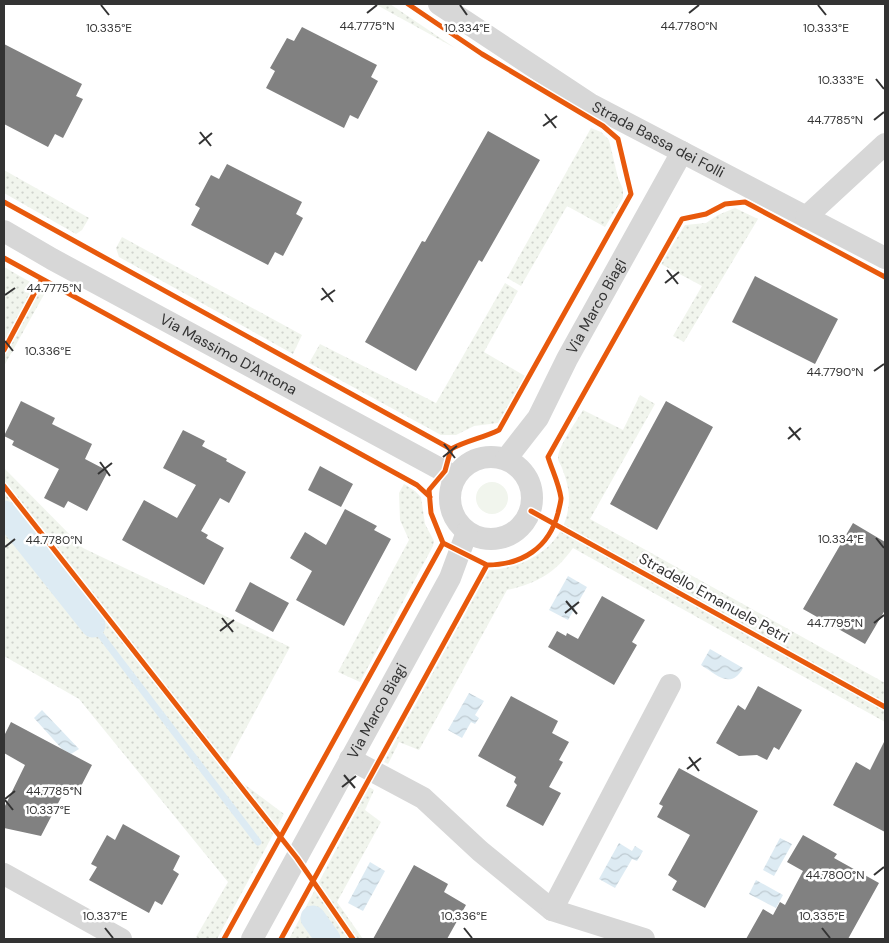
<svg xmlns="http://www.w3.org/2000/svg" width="889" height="943" viewBox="0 0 889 943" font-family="'DM Sans',sans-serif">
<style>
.grass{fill:#f1f5ed}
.park{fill:url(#park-dots)}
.water{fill:url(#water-waves)}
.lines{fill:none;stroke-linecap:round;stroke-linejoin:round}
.stream{stroke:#ddebf3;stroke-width:7}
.canal{stroke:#ddebf3;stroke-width:25}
.building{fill:#818181}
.path{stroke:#d6d6d6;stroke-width:3;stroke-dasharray:2.5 2.5;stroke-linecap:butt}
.street{stroke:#d7d7d7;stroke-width:22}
.cycleway-casing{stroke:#fff;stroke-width:8}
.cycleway{stroke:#e8590c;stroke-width:5}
.ticks{fill:none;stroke:#333;stroke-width:2}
.labels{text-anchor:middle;stroke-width:5;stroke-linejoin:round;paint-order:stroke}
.street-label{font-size:15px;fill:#333;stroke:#fff}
.ticks-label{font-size:12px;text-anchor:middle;fill:#333;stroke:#fff;stroke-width:5;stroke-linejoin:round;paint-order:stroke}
</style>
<defs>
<pattern id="park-dots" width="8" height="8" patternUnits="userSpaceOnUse" patternTransform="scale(1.25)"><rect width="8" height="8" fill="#f1f5ed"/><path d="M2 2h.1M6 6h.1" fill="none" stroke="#cfd2cc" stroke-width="1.8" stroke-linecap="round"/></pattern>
<pattern id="water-waves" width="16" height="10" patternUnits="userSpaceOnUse" patternTransform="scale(1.25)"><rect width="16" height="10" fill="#ddebf3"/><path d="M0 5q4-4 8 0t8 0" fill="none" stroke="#becad1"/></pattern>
</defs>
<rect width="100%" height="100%" fill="#fff"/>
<!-- grass -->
<path class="grass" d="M476 498a16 16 0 1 1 32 0a16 16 0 1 1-32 0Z"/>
<!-- park -->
<path class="park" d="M 375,4 L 390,4 L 455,48 Z
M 591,128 L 601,132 L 609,140 L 618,178 L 623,189 L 623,198 L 605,227 L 567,206 L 521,286 L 507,278 Z
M 4,170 L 89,218 L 82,230 L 76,234 L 4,193 Z
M 735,208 L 758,219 L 684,342 L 673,336 L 702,286 L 661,264 L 685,225 L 706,223 L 718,215 Z
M 122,237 L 302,335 L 293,354 L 119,257 L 116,248 Z
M 4,267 L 46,291 L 4,366 Z
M 505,283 L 518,291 L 484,352 L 525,376 L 498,423 L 474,426 L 456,435 L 441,435 L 309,363 L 320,344 L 436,403 Z
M 640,395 L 655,404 L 590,519 L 885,683 L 885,722 L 573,548 C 555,573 538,583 507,590 L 419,750 L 399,742 L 388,764 L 384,762 L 489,570 C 529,568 569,543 569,498 C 569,489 566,478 562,468 C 561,465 558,461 558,458 C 558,446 577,421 583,410 L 623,430 Z
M 4,468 L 83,548 L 290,647 L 224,769 L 284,814 L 217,939 L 200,939 L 196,937 L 228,882 L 79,699 L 4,656 Z
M 404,484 L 415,491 L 421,497 L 425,524 L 434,541 L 433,546 L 360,682 L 338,672 L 409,540 L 400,520 L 399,493 Z
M 369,787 L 374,790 L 365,810 L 381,822 L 337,902 L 363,939 L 289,939 Z"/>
<!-- water -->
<path class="water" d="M 568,576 L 587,587 L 568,620 L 549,610 Z
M 710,649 L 743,668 C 731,690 717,675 701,665 Z
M 469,693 L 484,701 L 475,715 L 479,718 L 475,724 L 471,722 L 462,738 L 448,730 Z
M 42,710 L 79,749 L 71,754 L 62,749 L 34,718 Z
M 780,838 L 792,844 L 774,876 L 763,870 Z
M 619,843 L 632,851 L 635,846 L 643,851 L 637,861 L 632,859 L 615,888 L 599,879 Z
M 370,862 L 385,871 L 363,911 L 348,903 Z
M 756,880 L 783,895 L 776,908 L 749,894 Z"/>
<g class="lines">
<!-- stream -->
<path class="stream" d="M 93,625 L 258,842"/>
<!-- canal -->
<path class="canal" d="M 4,513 L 93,625
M 313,918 L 328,939"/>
</g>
<!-- building -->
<path class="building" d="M 302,27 L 377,65 L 371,77 L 378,81 L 358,119 L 350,115 L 344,128 L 266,88 L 275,71 L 270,68 L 287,38 L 294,41 Z
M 4,44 L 82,84 L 76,96 L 83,99 L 63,138 L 55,134 L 48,147 L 4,124 Z
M 488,131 L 540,160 L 482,262 L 479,260 L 416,371 L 365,342 L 422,241 L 425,242 Z
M 227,164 L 302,202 L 296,214 L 303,218 L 283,256 L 275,252 L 268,265 L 191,225 L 200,208 L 195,205 L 211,175 L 219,179 Z
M 755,276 L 838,319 L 815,364 L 732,322 Z
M 21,401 L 55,418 L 52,424 L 92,444 L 85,459 L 108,471 L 87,511 L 68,501 L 64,508 L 44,498 L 59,469 L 12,445 L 14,441 L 4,436 Z
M 666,401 L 713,427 L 657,530 L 610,504 Z
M 183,430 L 205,441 L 202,446 L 227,459 L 226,461 L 246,472 L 229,503 L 220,498 L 201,531 L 208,535 L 206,538 L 224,548 L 204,585 L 122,540 L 144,500 L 177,518 L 196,485 L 163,468 Z
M 320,466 L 353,484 L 341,507 L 308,490 Z
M 345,509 L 377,526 L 374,530 L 391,539 L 344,626 L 296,600 L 312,571 L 290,558 L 305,532 L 326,545 Z
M 853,523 L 885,542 L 885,610 L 865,644 L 803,609 Z
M 250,582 L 289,603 L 273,632 L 235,611 Z
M 602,596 L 645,620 L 632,642 L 637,645 L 614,685 L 548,647 L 557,631 L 566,636 L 567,633 L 578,639 Z
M 758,686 L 802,710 L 779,750 L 774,747 L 767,760 L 757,755 L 739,756 L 716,743 L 738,705 L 745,710 Z
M 511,696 L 558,721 L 552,733 L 569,742 L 559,760 L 563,762 L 549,787 L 561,793 L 543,826 L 506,806 L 517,785 L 514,782 L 516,777 L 478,756 Z
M 11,722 L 92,765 L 77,794 L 66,788 L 41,836 L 4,828 L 4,808 L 25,765 L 4,753 L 4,736 Z
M 885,740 L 885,832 L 833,805 L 856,762 L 870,770 Z
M 679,768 L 758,811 L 705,908 L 672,890 L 677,881 L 668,875 L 690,835 L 657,817 L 663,806 L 659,804 Z
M 123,824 L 180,856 L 173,870 L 179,874 L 162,905 L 155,901 L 149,913 L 89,880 L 97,867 L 91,864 L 107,835 L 115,840 Z
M 803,835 L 837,854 L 834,858 L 879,883 L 848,939 L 746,939 L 763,909 L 773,915 L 780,902 L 785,905 L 803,871 L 787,862 Z
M 414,865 L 448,884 L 444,892 L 466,905 L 447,939 L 373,939 Z"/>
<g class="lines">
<!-- path -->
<path class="path" d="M 4,350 L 42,280"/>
<!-- street -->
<g class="street">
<path id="s1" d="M 439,4 L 590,104 L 885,258"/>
<path d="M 806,217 L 885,144"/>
<path id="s2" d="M 4,231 L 52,259 L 455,477"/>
<circle cx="491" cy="498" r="41"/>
<path id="s3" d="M 506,459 L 538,418 L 567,359 L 682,152"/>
<path d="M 350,759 L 423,798 L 480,851 L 552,910 L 644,939"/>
<path d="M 4,874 L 121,939"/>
<path d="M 552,910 L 670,685"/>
<path id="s4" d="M 252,939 L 450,578 L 467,532"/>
</g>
<!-- cycleway casing -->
<g class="cycleway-casing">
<path id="cycleway" d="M 408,4 L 482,54 L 603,126 L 618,139 L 631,194 L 499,430 C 483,438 468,440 451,449 L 445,471 L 429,490 L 431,513 L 443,543 L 487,565
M 4,202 L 451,449
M 4,258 L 417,485 L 430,497
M 4,350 L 42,279
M 4,486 L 297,858 L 353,939
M 531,511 L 885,707
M 224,939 L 443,543
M 281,939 L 487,565 C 522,565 549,548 558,513 C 559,508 561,502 561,498 C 559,484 552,470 548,457 L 682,219 L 706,214 L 725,204 L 745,202 L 885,277"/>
</g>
<!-- cycleway -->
<use href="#cycleway" class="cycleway"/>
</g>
<!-- ticks -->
<path class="ticks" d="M 101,5 L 109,15M 460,5 L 467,15M 818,5 L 826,15M 367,13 L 377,5M 689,13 L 699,5M 876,79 L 884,89M 545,114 L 556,128M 874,120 L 884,112M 543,126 L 557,116M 200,132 L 211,146M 199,144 L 212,133M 667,270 L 678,284M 665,283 L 679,272M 322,288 L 333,302M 5,295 L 15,288M 321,300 L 335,290M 5,341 L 13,351M 874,371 L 884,364M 789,427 L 800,440M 788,439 L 801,428M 444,444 L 455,458M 443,457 L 457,446M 100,462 L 110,476M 98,474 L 112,463M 876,538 L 884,548M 5,547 L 15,539M 566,601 L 577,614M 565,613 L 579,602M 222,618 L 233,632M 874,623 L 884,615M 220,631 L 234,620M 689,757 L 699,771M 687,769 L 701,758M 344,775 L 355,788M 342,787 L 356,776M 5,799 L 15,791M 5,800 L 13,810M 874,875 L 884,867M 105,928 L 113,938M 464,928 L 472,938M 822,928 L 830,938"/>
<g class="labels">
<!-- street labels -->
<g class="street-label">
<text dy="5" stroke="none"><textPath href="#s1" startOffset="258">Strada Bassa dei Folli</textPath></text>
<text dy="5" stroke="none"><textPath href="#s3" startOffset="178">Via Marco Biagi</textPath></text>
<text dy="5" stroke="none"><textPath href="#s2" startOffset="256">Via Massimo D'Antona</textPath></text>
<text transform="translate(714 598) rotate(29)" y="5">Stradello Emanuele Petri</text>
<text dy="5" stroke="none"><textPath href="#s4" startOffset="260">Via Marco Biagi</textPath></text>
</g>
</g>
<g class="ticks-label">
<text x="367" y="30">44.7775°N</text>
<text x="689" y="30">44.7780°N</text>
<text x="109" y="32">10.335°E</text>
<text x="467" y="32">10.334°E</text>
<text x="826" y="32">10.333°E</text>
<text x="841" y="84">10.333°E</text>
<text x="835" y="124">44.7785°N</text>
<text x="54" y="292">44.7775°N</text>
<text x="48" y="355">10.336°E</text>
<text x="835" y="376">44.7790°N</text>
<text x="841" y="543">10.334°E</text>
<text x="54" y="544">44.7780°N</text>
<text x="835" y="627">44.7795°N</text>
<text x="54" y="795">44.7785°N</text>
<text x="48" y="814">10.337°E</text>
<text x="835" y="879">44.7800°N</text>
<text x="105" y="920">10.337°E</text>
<text x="464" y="920">10.336°E</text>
<text x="822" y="920">10.335°E</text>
</g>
<!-- border -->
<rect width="889" height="943" fill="none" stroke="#333333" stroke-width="10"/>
</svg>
